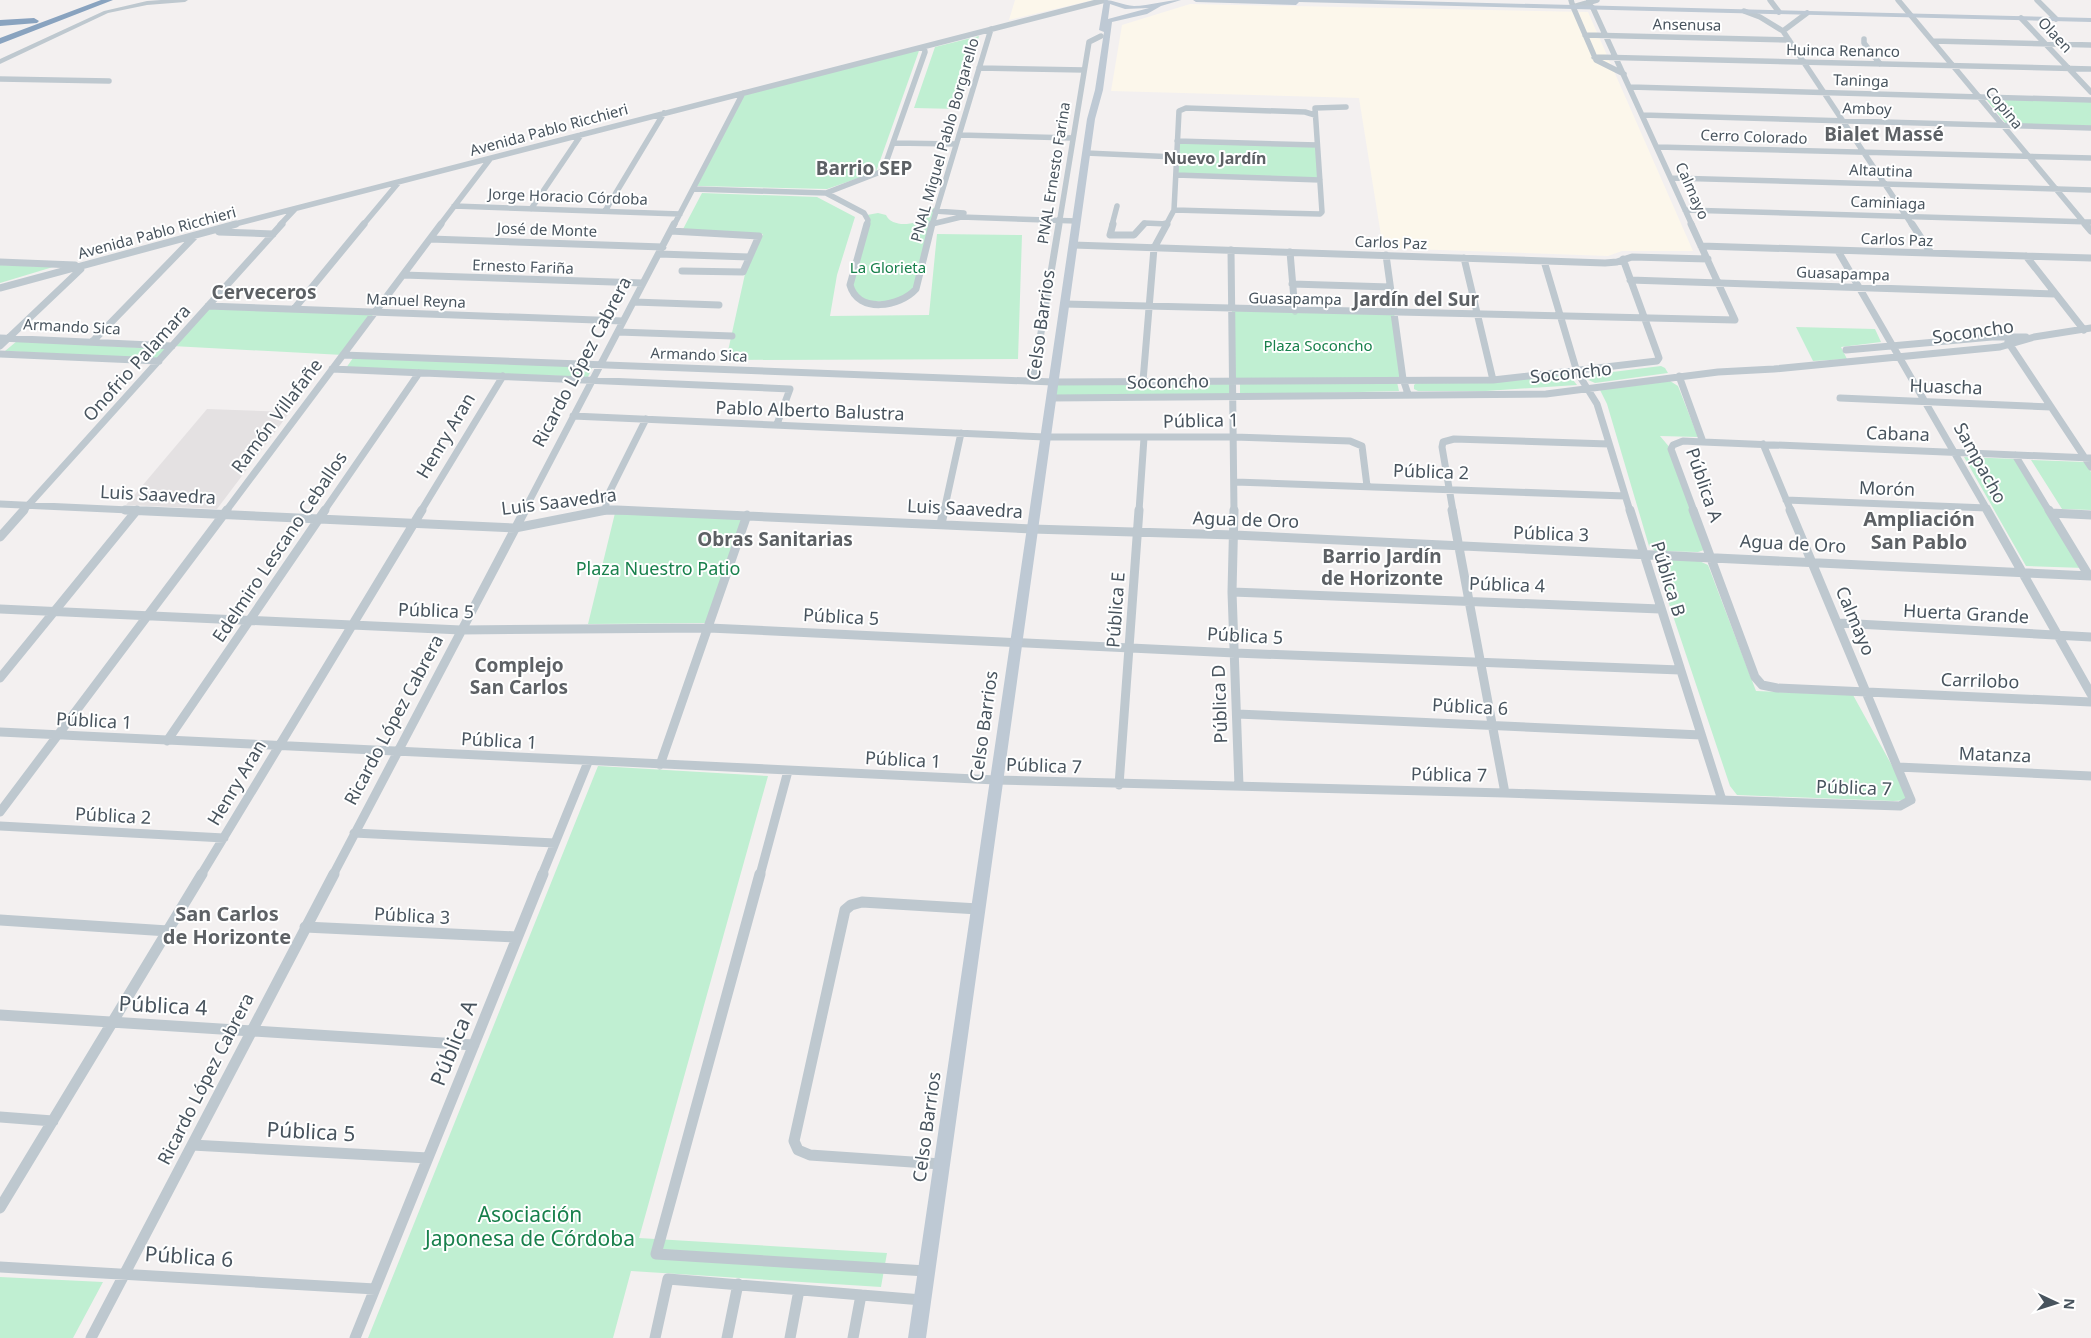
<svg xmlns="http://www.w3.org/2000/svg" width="2091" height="1338" viewBox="0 0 2091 1338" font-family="'Noto Sans',sans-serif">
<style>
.commercial{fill:#fcf7eb}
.education{fill:#e4e1e2}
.green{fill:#c0efd2}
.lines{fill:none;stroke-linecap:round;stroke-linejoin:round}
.minor-far3{stroke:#bec8cf;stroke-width:5.5}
.minor-far2{stroke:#bec8cf;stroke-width:7}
.minor-far1{stroke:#bec8cf;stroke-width:9}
.minor{stroke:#bec8cf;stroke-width:11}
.tertiary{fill:#bec8cf;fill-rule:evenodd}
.secondary{fill:#bec9d4;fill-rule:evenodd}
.motorway{fill:#89a3bf;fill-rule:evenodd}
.labels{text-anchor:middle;stroke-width:4;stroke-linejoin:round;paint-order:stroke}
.far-street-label{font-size:15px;fill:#48545e;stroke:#fff}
.far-park-label{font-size:15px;fill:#18804c;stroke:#fff}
.far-quarter-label{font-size:16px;font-weight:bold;fill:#5d6165;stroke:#fff}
.street-label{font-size:18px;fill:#48545e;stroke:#fff}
.park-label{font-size:18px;fill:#18804c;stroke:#fff}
.far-district-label{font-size:19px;font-weight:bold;fill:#5d6165;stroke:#fff}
.neighbourhood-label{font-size:19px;font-weight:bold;fill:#5d6165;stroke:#fff}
.quarter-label{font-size:20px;font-weight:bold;fill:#5d6165;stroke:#fff}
.near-street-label{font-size:21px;fill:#48545e;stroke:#fff}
.near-park-label{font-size:21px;fill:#18804c;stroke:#fff}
</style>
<rect width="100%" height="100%" fill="#f3f0f0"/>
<!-- commercial -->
<path class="commercial" d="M 1015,0 L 1093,0 L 1009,20 Z
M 1190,4 L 1588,12 L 1693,251 L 1622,251 L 1608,256 L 1383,248 L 1359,98 L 1111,91 L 1122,25 Z"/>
<!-- education -->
<path class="education" d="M 207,409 L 290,412 L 217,509 L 126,505 Z"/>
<!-- green -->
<path class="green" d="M 979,36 L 957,109 L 914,108 L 935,47 Z
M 920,48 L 876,172 L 827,189 L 695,186 L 743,93 Z
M 1986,99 L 2091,102 L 2091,126 L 2006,124 Z
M 1177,141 L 1317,145 L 1320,180 L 1176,175 Z
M 702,193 L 817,197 L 855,217 L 837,275 L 830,316 L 929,315 L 937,234 L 1022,235 L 1018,359 L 726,360 L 745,274 L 763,234 L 682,231 Z
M 937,207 L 916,289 L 899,302 L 862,301 L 850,285 L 867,215 L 878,213 L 886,215 C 892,228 915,225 925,218 L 927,214 L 925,211 Z
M 0,265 L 53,267 L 0,283 Z
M 208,306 L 375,312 L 343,355 L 172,346 Z
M 1232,311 L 1394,312 L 1403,379 L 1233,381 Z
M 1796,327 L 1875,329 L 1881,342 L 1841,347 L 1847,359 L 1813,361 Z
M 17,341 L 166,349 L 158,359 L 5,351 Z
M 353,358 L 593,366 L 588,377 L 346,368 Z
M 1661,366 L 1665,368 L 1668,373 L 1595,383 L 1586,379 L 1588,375 Z
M 1564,375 L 1570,376 L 1577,385 L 1486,391 L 1418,391 L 1414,389 L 1414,385 L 1417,382 L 1498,382 Z
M 1670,381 L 1678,386 L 1698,437 L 1660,436 L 1671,449 L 1704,550 L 1698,552 L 1655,551 L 1649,546 L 1607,404 L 1599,388 Z
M 1397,382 L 1399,391 L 1240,395 L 1240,384 Z
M 1234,384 L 1234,395 L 1053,398 L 1055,385 Z
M 1964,457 L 2017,459 L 2084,568 L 2026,566 Z
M 2031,460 L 2085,462 L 2091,472 L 2091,510 L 2062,509 Z
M 615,513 L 743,519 L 707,623 L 588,624 Z
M 1663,559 L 1697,560 L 1708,565 L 1756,691 L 1853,695 L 1911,800 L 1893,801 L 1737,795 L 1730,786 L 1655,562 Z
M 598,766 L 768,776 L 639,1238 L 887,1253 L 881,1287 L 631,1271 L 613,1338 L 368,1338 Z
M 0,1277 L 103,1282 L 73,1338 L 0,1338 Z"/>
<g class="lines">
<!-- minor-far3 -->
<path class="minor-far3" d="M 1571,0 L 1573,7 L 1597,0
M 1770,0 L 1779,12
M 1898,0 L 2086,225
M 2037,0 L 2056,19
M 1587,3 L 1593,8 L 1692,225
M 1574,9 L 1596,60 L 1624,74
M 1744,11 L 1760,17 L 1783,31 L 1912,225
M 2021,18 L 2091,92
M 1783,31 L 1807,13
M 1585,35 L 1789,40
M 1864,39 L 1864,43 L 1880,64
M 1933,41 L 2091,45
M 1594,57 L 2091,69
M 979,68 L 1084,70
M 0,79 L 109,81
M 1630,87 L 2091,100
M 1642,115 L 2091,128
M 959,135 L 1073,138
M 1177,141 L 1317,145
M 894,143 L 956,144
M 1657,147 L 2091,158
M 1086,153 L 1176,157
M 1176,175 L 1320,180
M 1671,178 L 2091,190
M 693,189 L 826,193 L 864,213 L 868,220 L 867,225
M 826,193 L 883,171 L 925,52 L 924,47
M 454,206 L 680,214
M 531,209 L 581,135
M 1174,210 L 1320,214 L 1322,212 L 1315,108 L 1346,107
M 1685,210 L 2091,222
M 605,211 L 664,113
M 935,211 L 964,213
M 932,224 L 961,217 L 1076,221
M 231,225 L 1105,0
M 280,225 L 295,209
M 363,225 L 399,182
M 440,225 L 490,159
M 674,225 L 743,93
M 932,225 L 991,29
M 1059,225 L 1089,42 L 1101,36
M 1112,225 L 1117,206
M 1143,225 L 1145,223 L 1167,224
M 1166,225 L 1174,210 L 1179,111 L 1186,108 L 1305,112 L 1315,115"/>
<!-- minor-far2 -->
<path class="minor-far2" d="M 867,224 L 850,285 C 858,314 900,307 916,289 L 932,224
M 1113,224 L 1110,235 L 1134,235 L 1144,224
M 1165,224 L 1167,224
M 1912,224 L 1931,253
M 2085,224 L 2091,231
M 671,231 L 759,236 L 743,272 L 682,271
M 219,232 L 273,234
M 430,239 L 663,247
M 1073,245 L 1605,263 L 1617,262 L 1632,257 L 1708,259
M 1701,246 L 2091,258
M 1231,250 L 1234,511
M 1838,251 L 1988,511
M 1290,252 L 1295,311
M 659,254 L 749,257
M 1386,255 L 1403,379 L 1408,394
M 2026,256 L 2084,330
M 1464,258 L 1493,380
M 1544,261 L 1577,372 L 1597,404 L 1630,511
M 0,262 L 75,265
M 403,275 L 643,283
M 1630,280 L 2055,294
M 1292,284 L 1390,287
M 0,288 L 236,224
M 634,302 L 719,305
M 1064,304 L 1735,320 L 1691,224
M 208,306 L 623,321
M 294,309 L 364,224
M 618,332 L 732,336
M 0,338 L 172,346
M 92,342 L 196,235
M 2008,342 L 2091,467
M 0,346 L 81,269 L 81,266
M 1846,350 L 1992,337 L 2026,337
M 0,354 L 159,361
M 343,355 L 1053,382 L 1493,380 L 1657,361 L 1659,358 L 1623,259
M 332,369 L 790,389 L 777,424
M 1679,376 L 1703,442 L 1683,441 L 1673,445 L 1671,449 L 1694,511
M 1033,381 L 1059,224
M 1143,381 L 1154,248 L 1167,224
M 1051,398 L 1546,394 L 1718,372 L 1774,369 L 2000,347 L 2034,337 L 2091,328
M 1840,398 L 2051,407
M 573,416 L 1045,437 L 1234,437 L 1350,441 L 1362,446 L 1367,486
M 1703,442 L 2091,458
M 1763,444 L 1791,511
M 2015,455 L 2049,511
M 1235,482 L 1625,496
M 1786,500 L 1987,508
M 0,504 L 151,511
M 606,510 L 606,499 L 646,419
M 23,511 L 282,224
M 226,511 L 441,224
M 324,511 L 419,373
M 421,511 L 503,376
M 524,511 L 674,224
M 601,511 L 640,511
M 944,511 L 961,433
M 1139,511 L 1144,438
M 1453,511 L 1442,447 L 1443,442 L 1454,439 L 1609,444"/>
<!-- minor-far1 -->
<path class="minor-far1" d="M 125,510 L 515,528 L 606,510 L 617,510 L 1032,529 L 1234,535 L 2091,576
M 1234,510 L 1232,592 L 1239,786
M 1452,510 L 1505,793
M 1630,510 L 1722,800
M 1693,510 L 1755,677 L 1762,685 L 1777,688 L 2091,702
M 1987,510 L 2091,694
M 2049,510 L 2089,576
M 2051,513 L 2091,515
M 941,524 L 944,510
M 0,537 L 24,510
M 1232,592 L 1660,609
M 0,609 L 461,630 L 709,628 L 1235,653 L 1680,670
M 1839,623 L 2091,637
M 0,678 L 137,510
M 1237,714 L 1701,735
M 0,732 L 996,780 L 1505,793 L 1900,806 L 1911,800 L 1790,510
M 167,741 L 325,510
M 660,765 L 747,515
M 1898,767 L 2091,776
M 1119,785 L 1139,510
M 0,812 L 227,510
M 0,826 L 224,838
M 354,833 L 555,843
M 201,875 L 422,510
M 333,875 L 525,510
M 542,875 L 588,762
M 760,875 L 788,771"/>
<!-- minor -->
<path class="minor" d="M 760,874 L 656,1254 L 926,1271
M 0,920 L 168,931
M 305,927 L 517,937
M 0,1015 L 474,1045
M 0,1117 L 53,1121
M 192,1145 L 428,1158
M 941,1164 L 810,1155 L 798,1150 L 794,1141 L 845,910 L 851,905 L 862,902 L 978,909
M 0,1208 L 202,874
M 0,1267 L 375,1289
M 91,1338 L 334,874
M 355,1338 L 543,874
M 655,1338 L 668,1279 L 922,1300
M 727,1338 L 738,1284
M 790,1338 L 799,1290
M 853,1338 L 861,1295"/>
<!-- tertiary -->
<path class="tertiary" d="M 161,0 L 188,0 L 185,2 L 147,5 L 108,13 L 0,64 L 0,59 L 104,11 L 147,1 Z"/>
<!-- secondary -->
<path class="secondary" d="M 1104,0 C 1114,0 1123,5 1134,6 C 1150,6 1165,0 1181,0 L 1161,6 L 1147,14 L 1112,22 L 1103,90 L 1095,119 L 926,1338 L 908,1338 L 1087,119 L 1095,90 L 1104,32 L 1099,30 ZM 1110,4 L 1125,9 L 1149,8 L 1108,19 Z
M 1193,0 L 1370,0 L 2091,18 L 2091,22 L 1299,2 L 1296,5 L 1196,2 Z"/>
<!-- motorway -->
<path class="motorway" d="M 101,0 L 113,0 L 0,44 L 0,38 Z
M 34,18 L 39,21 L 37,23 L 0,26 L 0,20 Z"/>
</g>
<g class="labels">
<!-- far-street labels -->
<g class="far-street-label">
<text transform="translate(1687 25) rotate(1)" y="5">Ansenusa</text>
<text transform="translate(2055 35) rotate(47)" y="5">Olaen</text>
<text transform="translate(1843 51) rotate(1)" y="5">Huinca Renanco</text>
<text transform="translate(1861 81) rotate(2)" y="5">Taninga</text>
<text transform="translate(2004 108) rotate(51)" y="5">Copina</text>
<text transform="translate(1867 109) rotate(2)" y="5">Amboy</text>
<text transform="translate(549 130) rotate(-15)" y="5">Avenida Pablo Ricchieri</text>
<text transform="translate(1754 137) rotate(2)" y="5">Cerro Colorado</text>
<text transform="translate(945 140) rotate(-74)" y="5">PNAL Miguel Pablo Borgarello</text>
<text transform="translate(1881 171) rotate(2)" y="5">Altautina</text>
<text transform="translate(1054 173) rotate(-81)" y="5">PNAL Ernesto Farina</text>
<text transform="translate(1692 191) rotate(66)" y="5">Calmayo</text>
<text transform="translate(568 197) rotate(2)" y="5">Jorge Horacio Córdoba</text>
<text transform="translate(1888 203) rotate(2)" y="5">Caminiaga</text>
<text transform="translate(547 230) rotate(2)" y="5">José de Monte</text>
<text transform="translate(157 233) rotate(-15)" y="5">Avenida Pablo Ricchieri</text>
<text transform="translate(1897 240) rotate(2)" y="5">Carlos Paz</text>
<text transform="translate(1391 243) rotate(2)" y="5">Carlos Paz</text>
<text transform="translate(523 267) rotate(2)" y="5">Ernesto Fariña</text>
<text transform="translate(1843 274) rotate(2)" y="5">Guasapampa</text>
<text transform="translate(1295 299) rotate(1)" y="5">Guasapampa</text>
<text transform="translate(416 301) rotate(2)" y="5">Manuel Reyna</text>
<text transform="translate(72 327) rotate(3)" y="5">Armando Sica</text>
<text transform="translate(699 355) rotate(2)" y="5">Armando Sica</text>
</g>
<!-- far-park labels -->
<g class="far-park-label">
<text x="888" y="273">La Glorieta</text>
<text x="1318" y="351">Plaza Soconcho</text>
</g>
<!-- far-quarter labels -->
<g class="far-quarter-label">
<text x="1215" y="164">Nuevo Jardín</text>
</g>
<!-- street labels -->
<g class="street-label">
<text transform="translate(1041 325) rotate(-82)" y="6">Celso Barrios</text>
<text transform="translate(1973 332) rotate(-8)" y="6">Soconcho</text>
<text transform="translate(582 362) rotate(-62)" y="6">Ricardo López Cabrera</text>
<text transform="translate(137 363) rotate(-48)" y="6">Onofrio Palamara</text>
<text transform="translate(1571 373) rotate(-6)" y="6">Soconcho</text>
<text transform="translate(1168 382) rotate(-1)" y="6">Soconcho</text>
<text transform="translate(1946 387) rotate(2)" y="6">Huascha</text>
<text transform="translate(810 411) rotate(2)" y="6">Pablo Alberto Balustra</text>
<text transform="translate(277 416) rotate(-53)" y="6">Ramón Villafañe</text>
<text transform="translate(1201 421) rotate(-1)" y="6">Pública 1</text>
<text transform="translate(1898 434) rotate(2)" y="6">Cabana</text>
<text transform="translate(446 436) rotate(-59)" y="6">Henry Aran</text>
<text transform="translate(1980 463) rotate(61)" y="6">Sampacho</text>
<text transform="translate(1431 472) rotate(2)" y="6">Pública 2</text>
<text transform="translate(1704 485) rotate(71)" y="6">Pública A</text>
<text transform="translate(1887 489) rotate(2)" y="6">Morón</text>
<text transform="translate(158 495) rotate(3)" y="6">Luis Saavedra</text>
<text transform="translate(559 502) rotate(-7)" y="6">Luis Saavedra</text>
<text transform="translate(965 509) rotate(3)" y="6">Luis Saavedra</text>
<text transform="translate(1246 520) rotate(2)" y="6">Agua de Oro</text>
<text transform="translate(1551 534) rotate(2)" y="6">Pública 3</text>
<text transform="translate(1793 544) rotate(3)" y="6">Agua de Oro</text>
<text transform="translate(280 547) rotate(-56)" y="6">Edelmiro Lescano Ceballos</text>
<text transform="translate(1668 579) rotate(73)" y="6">Pública B</text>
<text transform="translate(1507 585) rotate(2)" y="6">Pública 4</text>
<text transform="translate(1116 610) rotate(-86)" y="6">Pública E</text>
<text transform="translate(436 611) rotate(2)" y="6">Pública 5</text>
<text transform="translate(1966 614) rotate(3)" y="6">Huerta Grande</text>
<text transform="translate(841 617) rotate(3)" y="6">Pública 5</text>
<text transform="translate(1855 621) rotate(67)" y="6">Calmayo</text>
<text transform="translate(1245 636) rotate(3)" y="6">Pública 5</text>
<text transform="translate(1980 681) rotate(2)" y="6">Carrilobo</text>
<text transform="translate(1220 704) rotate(-92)" y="6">Pública D</text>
<text transform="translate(1470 707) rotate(3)" y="6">Pública 6</text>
<text transform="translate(394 720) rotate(-62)" y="6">Ricardo López Cabrera</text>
<text transform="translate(94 721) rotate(3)" y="6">Pública 1</text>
<text transform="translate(984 726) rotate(-82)" y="6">Celso Barrios</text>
<text transform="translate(499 741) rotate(3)" y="6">Pública 1</text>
<text transform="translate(1995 755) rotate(2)" y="6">Matanza</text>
<text transform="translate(903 760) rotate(3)" y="6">Pública 1</text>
<text transform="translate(1044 766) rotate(2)" y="6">Pública 7</text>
<text transform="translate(1449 775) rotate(1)" y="6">Pública 7</text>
<text transform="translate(237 783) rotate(-59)" y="6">Henry Aran</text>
<text transform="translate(1854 788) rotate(2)" y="6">Pública 7</text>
<text transform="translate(113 816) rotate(3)" y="6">Pública 2</text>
<text transform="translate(412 916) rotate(3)" y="6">Pública 3</text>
<text transform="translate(206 1079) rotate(-63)" y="6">Ricardo López Cabrera</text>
<text transform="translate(927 1127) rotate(-82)" y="6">Celso Barrios</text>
</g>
<!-- park labels -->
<g class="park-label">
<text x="658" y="575">Plaza Nuestro Patio</text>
</g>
<!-- far-district labels -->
<g class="far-district-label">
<text x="1884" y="141">Bialet Massé</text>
<text x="864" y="175">Barrio SEP</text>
<text x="264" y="299">Cerveceros</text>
<text x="1416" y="306">Jardín del Sur</text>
</g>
<!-- neighbourhood labels -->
<g class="neighbourhood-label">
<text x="775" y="546">Obras Sanitarias</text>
<text x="1382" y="563">Barrio Jardín<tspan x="1382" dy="22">de Horizonte</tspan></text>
<text x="519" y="672">Complejo<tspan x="519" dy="22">San Carlos</tspan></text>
</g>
<!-- quarter labels -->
<g class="quarter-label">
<text x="1919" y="526">Ampliación<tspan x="1919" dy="23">San Pablo</tspan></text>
<text x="227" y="921">San Carlos<tspan x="227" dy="23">de Horizonte</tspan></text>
</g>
<!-- near-street labels -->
<g class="near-street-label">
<text transform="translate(163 1006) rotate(3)" y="7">Pública 4</text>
<text transform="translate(454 1043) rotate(-68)" y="7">Pública A</text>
<text transform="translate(311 1132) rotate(3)" y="7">Pública 5</text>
<text transform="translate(189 1257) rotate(4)" y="7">Pública 6</text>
</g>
<!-- near-park labels -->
<g class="near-park-label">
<text x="530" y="1222">Asociación<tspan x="530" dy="24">Japonesa de Córdoba</tspan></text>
</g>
</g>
<!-- north arrow -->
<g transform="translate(2056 1303) rotate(94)" stroke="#ffffff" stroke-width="4" paint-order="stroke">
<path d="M0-4L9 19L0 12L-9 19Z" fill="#48545e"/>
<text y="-8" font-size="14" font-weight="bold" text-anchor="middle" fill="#48545e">N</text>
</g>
</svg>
